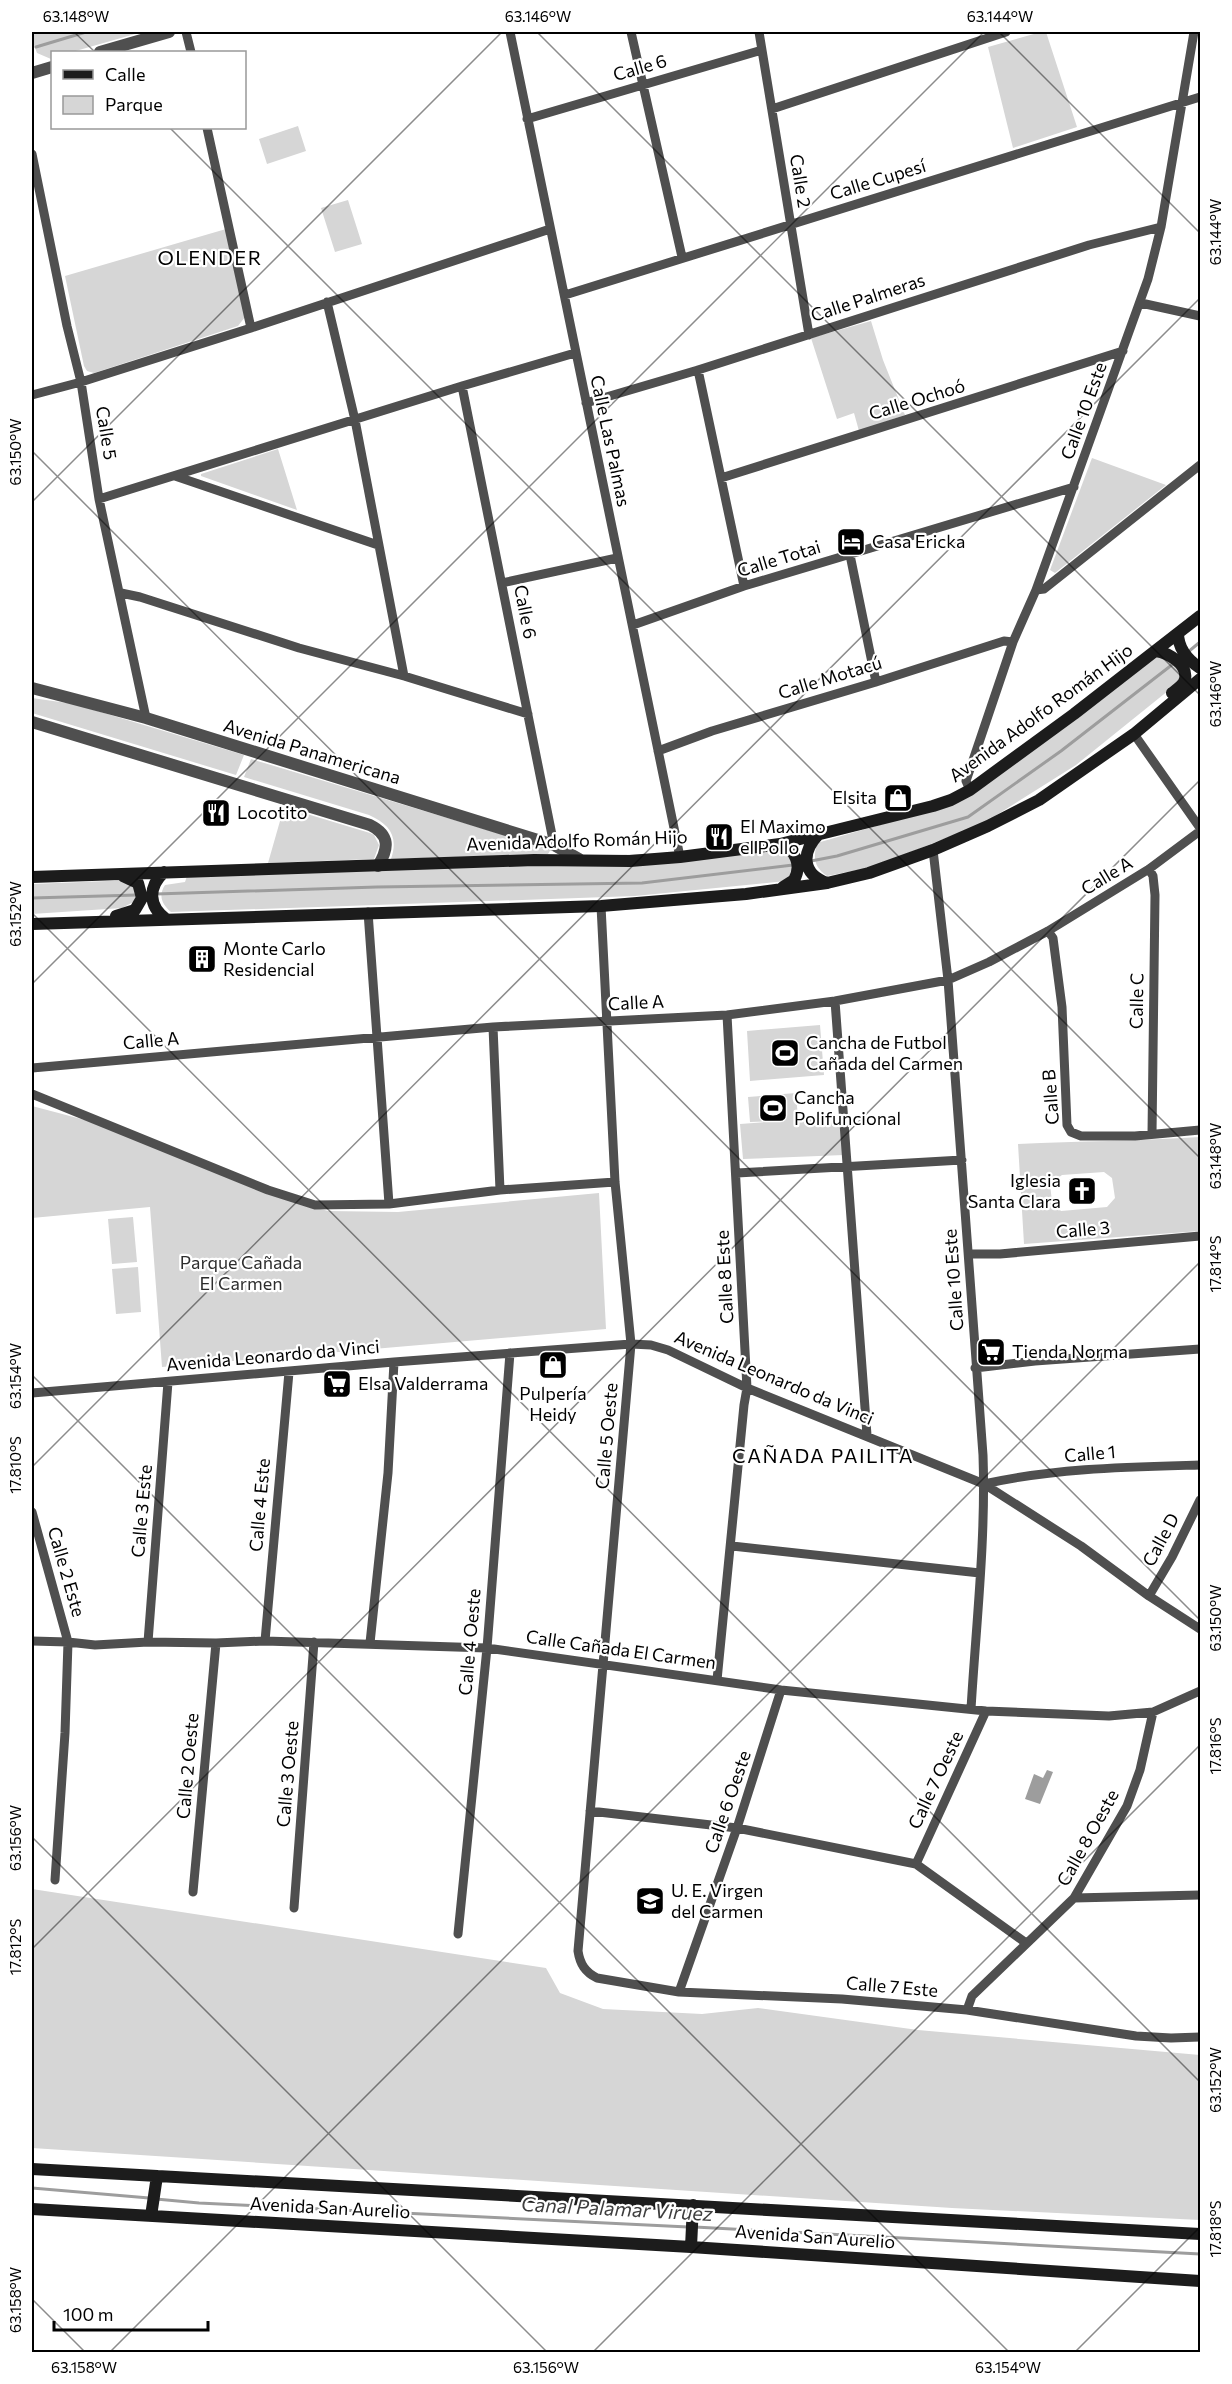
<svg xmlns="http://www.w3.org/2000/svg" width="1232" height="2384" viewBox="0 0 1232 2384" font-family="Commissioner,sans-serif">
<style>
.green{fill:#d6d6d6;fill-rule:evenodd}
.water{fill:#9d9d9d}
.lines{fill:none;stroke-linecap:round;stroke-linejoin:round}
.stream{stroke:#9d9d9d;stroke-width:3}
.minor{stroke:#4f4f4f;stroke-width:9}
.tertiary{stroke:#4f4f4f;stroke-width:12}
.secondary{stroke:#1c1c1c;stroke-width:12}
.ticks{fill:none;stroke:#000;stroke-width:1.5;stroke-opacity:0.45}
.labels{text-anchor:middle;stroke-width:4.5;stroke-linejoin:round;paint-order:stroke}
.street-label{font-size:18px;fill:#000;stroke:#fff}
.poi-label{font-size:18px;fill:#000;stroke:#fff;text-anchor:start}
.park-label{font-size:18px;fill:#2d2d2d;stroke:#fff}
.neighbourhood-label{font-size:20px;letter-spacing:1.5px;fill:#000;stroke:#fff}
.water-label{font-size:20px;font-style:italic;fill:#3e3e3e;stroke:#fff}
.neatline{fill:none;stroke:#000;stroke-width:2}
.ticks-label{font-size:15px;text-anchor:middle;fill:#000}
</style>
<rect width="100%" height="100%" fill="#fff"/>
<!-- green -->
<path class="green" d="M 32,32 L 142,32 L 72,52 L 52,52 L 51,59 L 37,53 L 32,40 Z
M 1041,32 L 1046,32 L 1077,127 L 1013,148 L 988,47 Z
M 298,126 L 306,151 L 267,164 L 259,139 Z
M 348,200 L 362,244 L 335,252 L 321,208 Z
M 226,229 L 245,317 L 238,326 L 94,373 L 87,371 L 84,366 L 65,276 Z
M 871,321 L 883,360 L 905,415 L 859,431 L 854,413 L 837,419 L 811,338 Z
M 278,449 L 297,510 L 201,476 L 201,474 Z
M 1092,458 L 1166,485 L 1055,573 L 1050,570 Z
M 1158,654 L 1179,666 L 1179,682 L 1076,765 L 984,823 L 873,867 L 827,876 C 814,867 813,858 817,843 L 935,809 Z
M 32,698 L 74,704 L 244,755 L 236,775 L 32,713 Z
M 251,759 L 551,849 L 548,854 L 391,859 C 399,836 389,824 369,815 L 244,777 Z
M 284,807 L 370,833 L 374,835 L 379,845 L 374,859 L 268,863 Z
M 785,847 L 796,868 L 786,881 L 635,896 L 171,912 C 162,904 158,896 165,885 L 185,882 L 187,876 Z
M 107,881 L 133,881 L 137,900 L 122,908 L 32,914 L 32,884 Z
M 820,1025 L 824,1075 L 750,1081 L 747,1031 Z
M 796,1093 L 798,1119 L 841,1115 L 844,1155 L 743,1159 L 740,1124 L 780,1121 L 750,1122 L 748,1097 Z
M 32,1106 L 138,1134 L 291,1201 L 328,1211 L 398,1212 L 599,1193 L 606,1329 L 162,1367 L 150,1207 L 32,1218 Z
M 1200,1137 L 1200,1231 L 1024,1244 L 1018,1144 C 1079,1141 1140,1141 1200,1137 ZM 1104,1172 L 1112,1178 L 1115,1198 L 1107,1207 L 1061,1211 L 1052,1202 L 1050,1184 L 1062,1175 Z
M 133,1217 L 137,1262 L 112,1264 L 108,1219 Z
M 138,1267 L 141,1312 L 116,1314 L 112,1269 Z
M 32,1889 L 546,1968 L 560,1993 L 603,2009 L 702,2014 L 758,2008 L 918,2030 L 1200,2055 L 1200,2220 L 952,2208 L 32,2148 Z"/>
<!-- water -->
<path class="water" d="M 1047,1770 L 1053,1772 L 1040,1804 L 1025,1799 L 1034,1774 L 1043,1778 Z"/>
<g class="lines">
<!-- stream -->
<path class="stream" d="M 36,47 L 86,32
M 1188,652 L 1200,642
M 811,861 L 837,856 L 968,817 L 1061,751 L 1173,664
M 156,894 L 377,887 L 642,883 L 793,865
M 32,898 L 137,895
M 32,2188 L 149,2198
M 156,2199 L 199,2203 L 688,2227
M 695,2227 L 1200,2254"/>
<!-- minor -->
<path class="minor" d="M 186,32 L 191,52
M 510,32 L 680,857
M 631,32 L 682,257
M 759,32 L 809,335
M 772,109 L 1006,32
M 527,119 L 762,50
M 207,128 L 251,328
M 32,154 L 67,326 L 81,382 L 99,499 L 146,718
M 565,295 L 1200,97
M 327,302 L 355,420 L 404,676
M 1141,303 L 1200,316
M 698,370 L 744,586
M 462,386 L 554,845
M 32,395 L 81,382 L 251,328 L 550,229
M 586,403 L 698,370 L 1089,245 L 1161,227
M 175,476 L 378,545
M 721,478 L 1123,351
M 99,499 L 462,386 L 575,353
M 850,555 L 876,682
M 502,583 L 617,558
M 1036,590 L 1044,589 L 1200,465
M 121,593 L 140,597 L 299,648 L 404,676 L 528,714
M 633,625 L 744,586 L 1074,487
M 1134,734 L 1200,828
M 658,751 L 712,731 L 876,682 L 1004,641 L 1013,642
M 970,790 L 966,781 L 1013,642 L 1036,590 L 1148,279 L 1161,227 L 1194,32
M 933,850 L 948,980 L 983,1455 C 986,1539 976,1625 971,1709
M 1149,869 L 1153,876 L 1155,895 L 1152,1134
M 601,906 L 615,1182 L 631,1344 L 578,1951 C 580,1964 585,1972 597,1978 L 679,1992 L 842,1999 L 967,2010 L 1136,2036 L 1171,2038 L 1200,2037
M 368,912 L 389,1204
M 1048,931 L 1053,938 L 1062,1007 L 1067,1125 L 1071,1132 L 1081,1136 L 1135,1136 L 1200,1130
M 835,1001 L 867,1435
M 493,1027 L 500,1190
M 32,1068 L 493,1027 L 727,1015 L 835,1001 L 948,980 L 989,962 L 1048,931 L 1149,869 L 1200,831
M 32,1094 L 268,1190 L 315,1205 L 389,1204 L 500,1190 L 615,1182
M 737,1173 L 962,1160
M 969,1254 L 1000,1254 L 1200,1236
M 975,1368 L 1035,1361 L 1200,1349
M 32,1393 L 394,1362 L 631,1344 L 651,1345 L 668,1350 L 747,1388 L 984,1484 L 1081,1546 L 1149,1596 L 1200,1629
M 984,1484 C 1055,1468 1128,1467 1200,1465
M 32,1512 L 68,1642 L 65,1733 L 55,1880
M 732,1546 L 980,1573
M 1149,1596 L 1172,1557 L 1200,1500
M 32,1641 L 68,1642 L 95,1645 L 148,1642 L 216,1643 L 265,1641 L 487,1648 L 781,1690 L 986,1711 L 1109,1716 L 1153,1712 L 1200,1691
M 265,1641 L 289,1372
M 148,1642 L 168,1382
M 370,1643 L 388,1473 L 394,1362
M 717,1680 L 744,1405 L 747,1388 L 727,1015
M 590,1811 L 737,1828 L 916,1864 L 1026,1943
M 916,1864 L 986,1711
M 193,1892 L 216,1643
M 1074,1898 L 1200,1895
M 294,1908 L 314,1642
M 458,1934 L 487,1648 L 510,1353
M 679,1992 L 737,1828 L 781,1690
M 967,2010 L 972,1996 L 1074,1898 L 1127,1806 L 1140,1770 L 1153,1712"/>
<!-- tertiary -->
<path class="tertiary" d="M 100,52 L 169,32
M 32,73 L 52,67
M 32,688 L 146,718 L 554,845 L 579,859
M 32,722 L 370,825 C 390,835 389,848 378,866"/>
<!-- secondary -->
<path class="secondary" d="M 1178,633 C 1178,649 1188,660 1200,668
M 1156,651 C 1168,653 1188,664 1185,679 C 1184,685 1177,689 1172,693
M 818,835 C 801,853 802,874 827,883
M 780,844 C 796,849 802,866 794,880 L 783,887
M 164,872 C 148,887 148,906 166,919
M 32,877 L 534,860 L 630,861 L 680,857 L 780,844 L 933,806 L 951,800 L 970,790 L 1074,714 L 1200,616
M 116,916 L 135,910 L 142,898 L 138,883 L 123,876
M 32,924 L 601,906 L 746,894 L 827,883 L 869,873 L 933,850 L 988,826 L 1039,800 L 1134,734 L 1200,679
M 32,2169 L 1200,2234
M 32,2209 L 691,2247 L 1200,2281
M 151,2216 L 157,2176
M 691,2247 L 693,2205"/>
</g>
<!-- ticks -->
<path class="ticks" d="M 74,32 L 95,52M 537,32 L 1200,695M 999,32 L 1200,233M 170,128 L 1200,1158M 32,451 L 1200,1620M 32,502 L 502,32M 32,913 L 1200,2082M 32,984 L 984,32M 32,1375 L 1009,2352M 32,1467 L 1200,298M 32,1837 L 547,2352M 32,1949 L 1200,780M 32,2299 L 85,2352M 110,2352 L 1200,1262M 593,2352 L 1200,1745M 1075,2352 L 1200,2227"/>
<!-- icons -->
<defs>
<g id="hotel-square" transform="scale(1.5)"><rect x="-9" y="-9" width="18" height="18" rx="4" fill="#000" stroke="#fff"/><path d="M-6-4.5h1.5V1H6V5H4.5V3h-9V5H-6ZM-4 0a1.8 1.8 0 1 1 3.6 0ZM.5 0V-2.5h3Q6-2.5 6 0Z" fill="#fff"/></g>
<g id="shop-square" transform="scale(1.5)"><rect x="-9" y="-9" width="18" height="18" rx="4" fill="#000" stroke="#fff"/><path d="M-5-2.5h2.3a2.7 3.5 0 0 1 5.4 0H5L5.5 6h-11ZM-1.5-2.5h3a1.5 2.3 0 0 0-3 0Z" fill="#fff"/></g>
<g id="restaurant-square" transform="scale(1.5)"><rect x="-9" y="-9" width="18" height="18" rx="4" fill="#000" stroke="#fff"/><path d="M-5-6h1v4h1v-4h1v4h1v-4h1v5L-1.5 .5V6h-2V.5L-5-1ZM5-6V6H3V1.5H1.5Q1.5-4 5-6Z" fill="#fff"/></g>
<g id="building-square" transform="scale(1.5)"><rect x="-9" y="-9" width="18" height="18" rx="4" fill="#000" stroke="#fff"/><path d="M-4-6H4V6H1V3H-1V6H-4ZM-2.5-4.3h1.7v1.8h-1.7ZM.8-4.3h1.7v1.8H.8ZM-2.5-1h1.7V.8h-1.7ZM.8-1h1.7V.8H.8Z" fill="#fff"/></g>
<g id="stadium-square" transform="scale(1.5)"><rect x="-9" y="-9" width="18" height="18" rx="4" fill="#000" stroke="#fff"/><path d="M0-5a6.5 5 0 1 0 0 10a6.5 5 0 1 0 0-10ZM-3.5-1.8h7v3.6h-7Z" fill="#fff"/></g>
<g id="church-square" transform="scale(1.5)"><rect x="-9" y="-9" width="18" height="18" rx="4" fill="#000" stroke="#fff"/><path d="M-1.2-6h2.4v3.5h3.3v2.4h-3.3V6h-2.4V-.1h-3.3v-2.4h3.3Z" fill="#fff"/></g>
<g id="supermarket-square" transform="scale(1.5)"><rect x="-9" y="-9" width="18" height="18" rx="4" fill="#000" stroke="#fff"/><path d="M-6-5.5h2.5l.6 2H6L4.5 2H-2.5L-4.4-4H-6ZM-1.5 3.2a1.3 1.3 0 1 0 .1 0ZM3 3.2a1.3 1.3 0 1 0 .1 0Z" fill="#fff"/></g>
<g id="school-square" transform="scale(1.5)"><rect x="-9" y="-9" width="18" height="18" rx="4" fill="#000" stroke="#fff"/><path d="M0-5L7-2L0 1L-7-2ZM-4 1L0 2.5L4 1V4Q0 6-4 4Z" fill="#fff"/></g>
</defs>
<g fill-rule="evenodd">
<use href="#hotel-square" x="851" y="542"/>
<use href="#shop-square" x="898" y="798"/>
<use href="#restaurant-square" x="216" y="813"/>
<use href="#restaurant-square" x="719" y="837"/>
<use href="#building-square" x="202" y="959"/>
<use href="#stadium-square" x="785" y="1053"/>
<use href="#stadium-square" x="773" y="1108"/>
<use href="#church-square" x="1082" y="1191"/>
<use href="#supermarket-square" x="991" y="1352"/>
<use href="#shop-square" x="553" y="1365"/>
<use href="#supermarket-square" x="337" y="1384"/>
<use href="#school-square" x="650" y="1901"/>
</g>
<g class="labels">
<!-- street labels -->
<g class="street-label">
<text transform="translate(640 68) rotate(-16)" y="6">Calle 6</text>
<text transform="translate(878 180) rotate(-17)" y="6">Calle Cupesí</text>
<text transform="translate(800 181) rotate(81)" y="6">Calle 2</text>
<text transform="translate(868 298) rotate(-18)" y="6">Calle Palmeras</text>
<text transform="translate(917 400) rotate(-17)" y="6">Calle Ochoó</text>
<text transform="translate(1084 411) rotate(-70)" y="6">Calle 10 Este</text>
<text transform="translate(106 433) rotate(81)" y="6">Calle 5</text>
<text transform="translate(610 441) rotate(78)" y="6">Calle Las Palmas</text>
<text transform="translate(779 559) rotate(-17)" y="6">Calle Totai</text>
<text transform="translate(525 612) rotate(79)" y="6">Calle 6</text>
<text transform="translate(830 678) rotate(-17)" y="6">Calle Motacú</text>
<text transform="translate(1041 713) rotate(-36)" y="6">Avenida Adolfo Román Hijo</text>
<text transform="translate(312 752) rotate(17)" y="6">Avenida Panamericana</text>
<text transform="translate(577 841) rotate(-2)" y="6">Avenida Adolfo Román Hijo</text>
<text transform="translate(1107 876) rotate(-31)" y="6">Calle A</text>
<text transform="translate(1137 1001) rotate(-89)" y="6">Calle C</text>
<text transform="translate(636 1003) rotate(-3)" y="6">Calle A</text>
<text transform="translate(151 1041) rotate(-5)" y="6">Calle A</text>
<text transform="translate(1051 1097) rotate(-94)" y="6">Calle B</text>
<text transform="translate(1083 1230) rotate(-5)" y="6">Calle 3</text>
<text transform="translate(725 1277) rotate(-93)" y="6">Calle 8 Este</text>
<text transform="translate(954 1280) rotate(-94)" y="6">Calle 10 Este</text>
<text transform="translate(273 1356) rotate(-5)" y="6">Avenida Leonardo da Vinci</text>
<text transform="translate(774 1378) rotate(23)" y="6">Avenida Leonardo da Vinci</text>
<text transform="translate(607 1436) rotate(-85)" y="6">Calle 5 Oeste</text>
<text transform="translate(1090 1454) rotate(-5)" y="6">Calle 1</text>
<text transform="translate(260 1505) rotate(-85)" y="6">Calle 4 Este</text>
<text transform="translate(142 1511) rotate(-85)" y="6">Calle 3 Este</text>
<text transform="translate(1161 1540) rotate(-62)" y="6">Calle D</text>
<text transform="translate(66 1572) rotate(74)" y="6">Calle 2 Este</text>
<text transform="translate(470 1642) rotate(-85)" y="6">Calle 4 Oeste</text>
<text transform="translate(621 1650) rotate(8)" y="6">Calle Cañada El Carmen</text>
<text transform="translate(188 1766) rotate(-85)" y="6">Calle 2 Oeste</text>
<text transform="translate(288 1774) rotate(-85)" y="6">Calle 3 Oeste</text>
<text transform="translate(936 1780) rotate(-65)" y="6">Calle 7 Oeste</text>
<text transform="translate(728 1802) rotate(-71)" y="6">Calle 6 Oeste</text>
<text transform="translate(1088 1838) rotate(-61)" y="6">Calle 8 Oeste</text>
<text transform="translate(892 1987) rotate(5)" y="6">Calle 7 Este</text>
<text transform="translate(330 2208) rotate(3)" y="6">Avenida San Aurelio</text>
<text transform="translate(815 2237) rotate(4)" y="6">Avenida San Aurelio</text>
</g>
<!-- poi labels -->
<g class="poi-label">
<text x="872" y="548">Casa Ericka</text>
<text x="877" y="804" text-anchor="end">Elsita</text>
<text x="237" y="819">Locotito</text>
<text x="740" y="833">El Maximo<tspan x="740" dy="21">el Pollo</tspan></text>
<text x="223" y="955">Monte Carlo<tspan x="223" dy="21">Residencial</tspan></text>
<text x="806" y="1049">Cancha de Futbol<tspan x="806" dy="21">Cañada del Carmen</tspan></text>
<text x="794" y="1104">Cancha<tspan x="794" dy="21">Polifuncional</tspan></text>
<text x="1061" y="1187" text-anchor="end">Iglesia<tspan x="1061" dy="21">Santa Clara</tspan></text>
<text x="1012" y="1358">Tienda Norma</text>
<text x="358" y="1390">Elsa Valderrama</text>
<text x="553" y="1400" text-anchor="middle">Pulpería<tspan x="553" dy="21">Heidy</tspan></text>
<text x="671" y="1897">U. E. Virgen<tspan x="671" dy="21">del Carmen</tspan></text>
</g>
<!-- park labels -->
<g class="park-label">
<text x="241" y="1269">Parque Cañada<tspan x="241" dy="21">El Carmen</tspan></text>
</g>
<!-- neighbourhood labels -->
<g class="neighbourhood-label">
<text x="210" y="265">OLENDER</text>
<text x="823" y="1463">CAÑADA PAILITA</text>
</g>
<!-- water labels -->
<g class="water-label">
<text transform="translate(617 2209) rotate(3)" y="7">Canal Palamar Viruez</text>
</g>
</g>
<!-- border -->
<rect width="1232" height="2384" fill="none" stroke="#ffffff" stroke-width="66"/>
<!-- legend -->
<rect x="51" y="51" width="195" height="78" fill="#ffffff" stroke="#999999" stroke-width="1.5"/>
<rect x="63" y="70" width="30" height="9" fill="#1c1c1c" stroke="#999999" stroke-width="1.5"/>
<text x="105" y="81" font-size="18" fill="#000000">Calle</text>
<rect x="63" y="96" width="30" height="18" fill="#d6d6d6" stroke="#999999" stroke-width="1.5"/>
<text x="105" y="111" font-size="18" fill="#000000">Parque</text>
<!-- scale -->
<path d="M54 2321v9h154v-9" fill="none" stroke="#000000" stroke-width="3"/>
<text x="63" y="2321" font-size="18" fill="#000000" stroke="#ffffff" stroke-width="4.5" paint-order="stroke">100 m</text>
<rect x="33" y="33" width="1166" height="2318" class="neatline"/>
<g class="ticks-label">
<text x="76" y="22">63.148°W</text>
<text x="538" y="22">63.146°W</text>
<text x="1000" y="22">63.144°W</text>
<text transform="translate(1216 232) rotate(-90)" y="5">63.144°W</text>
<text transform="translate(16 452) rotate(-90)" y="5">63.150°W</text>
<text transform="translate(1216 694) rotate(-90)" y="5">63.146°W</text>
<text transform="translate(16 914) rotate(-90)" y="5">63.152°W</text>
<text transform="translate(1216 1156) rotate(-90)" y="5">63.148°W</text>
<text transform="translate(1216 1264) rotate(-90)" y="5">17.814°S</text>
<text transform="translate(16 1376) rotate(-90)" y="5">63.154°W</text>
<text transform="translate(16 1465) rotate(-90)" y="5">17.810°S</text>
<text transform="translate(1216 1618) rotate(-90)" y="5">63.150°W</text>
<text transform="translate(1216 1746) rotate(-90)" y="5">17.816°S</text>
<text transform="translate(16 1838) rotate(-90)" y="5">63.156°W</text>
<text transform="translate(16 1947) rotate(-90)" y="5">17.812°S</text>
<text transform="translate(1216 2080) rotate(-90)" y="5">63.152°W</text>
<text transform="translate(1216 2229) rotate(-90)" y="5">17.818°S</text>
<text transform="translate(16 2300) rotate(-90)" y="5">63.158°W</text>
<text x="84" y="2373">63.158°W</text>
<text x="546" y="2373">63.156°W</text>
<text x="1008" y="2373">63.154°W</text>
</g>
</svg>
